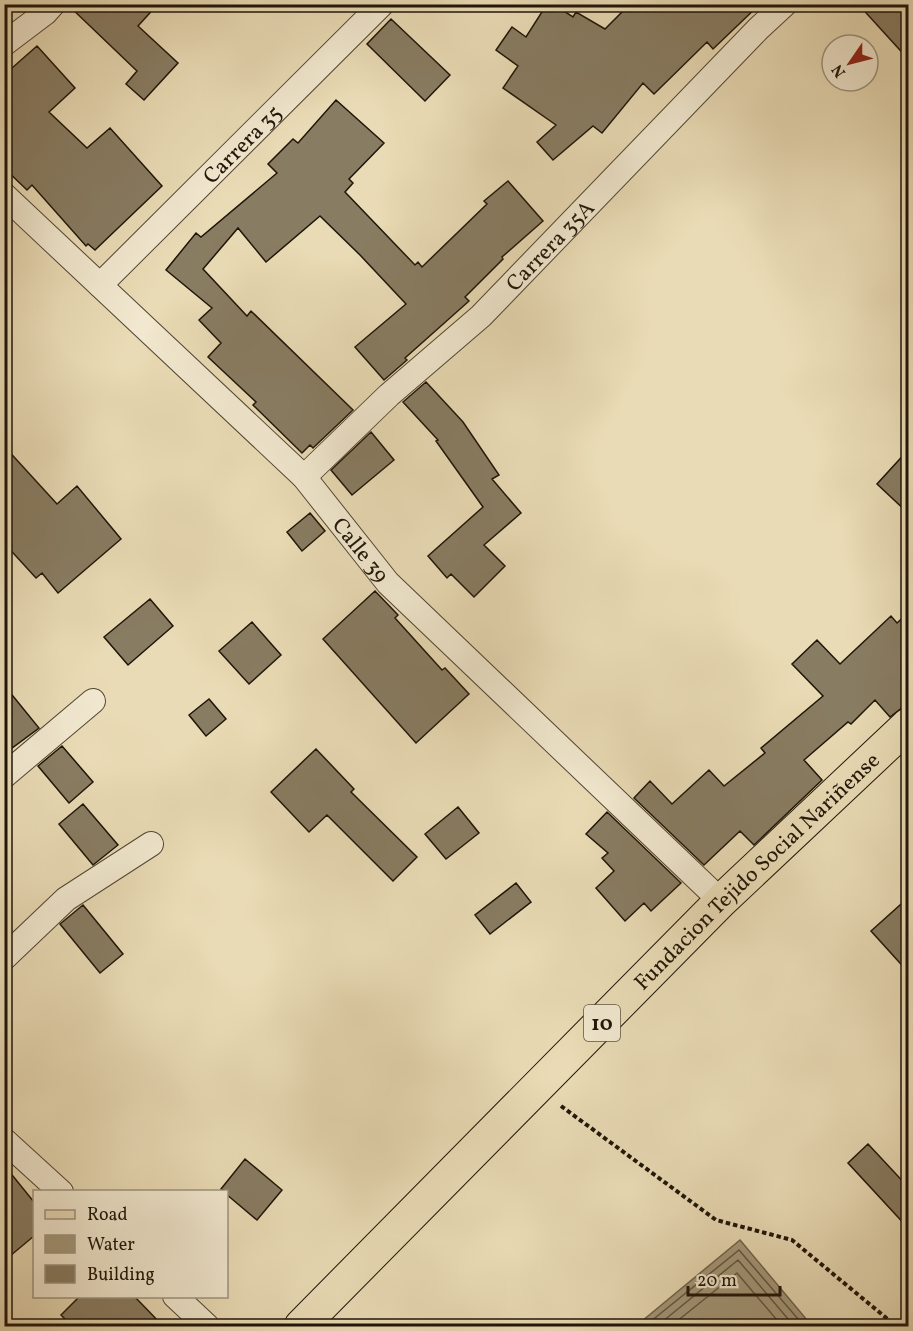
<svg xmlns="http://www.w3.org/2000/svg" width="913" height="1331" viewBox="0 0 913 1331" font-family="Vollkorn,serif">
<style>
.water{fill:#a4987a;stroke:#6f644c;stroke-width:1.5}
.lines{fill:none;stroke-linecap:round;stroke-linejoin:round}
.shore{stroke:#625641;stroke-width:1.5}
.building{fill:#887c62;stroke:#1f1508;stroke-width:1.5}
.street-casing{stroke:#524633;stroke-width:26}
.primary-casing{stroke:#1f1508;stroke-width:35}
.path{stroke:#1f1508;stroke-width:4;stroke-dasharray:4.5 3;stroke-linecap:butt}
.street{stroke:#f1e8cf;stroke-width:24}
.primary{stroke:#e9dbb5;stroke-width:33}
.labels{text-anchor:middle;stroke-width:5;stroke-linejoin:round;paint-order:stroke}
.shield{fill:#f1e8cf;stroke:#5e5444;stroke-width:1.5}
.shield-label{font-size:21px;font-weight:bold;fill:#1f1508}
.street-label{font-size:22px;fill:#1f1508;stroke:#f1e8cf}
</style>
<rect width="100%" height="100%" fill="#e9dbb5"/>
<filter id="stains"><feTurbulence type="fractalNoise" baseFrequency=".00333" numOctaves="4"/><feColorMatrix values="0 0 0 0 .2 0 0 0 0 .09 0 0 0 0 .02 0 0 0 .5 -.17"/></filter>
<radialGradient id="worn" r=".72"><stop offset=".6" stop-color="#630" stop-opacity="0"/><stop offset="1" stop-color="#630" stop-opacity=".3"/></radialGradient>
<!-- water -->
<path class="water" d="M 740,1240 L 812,1326 L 636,1326 Z"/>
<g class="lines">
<!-- shore -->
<path class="shore" d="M 645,1326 L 739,1250 L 804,1326
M 657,1326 L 738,1260 L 794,1326
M 671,1326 L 737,1273 L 782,1326"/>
</g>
<!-- building -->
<path class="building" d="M 67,4 L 158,4 L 138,26 L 178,63 L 144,100 L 126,84 L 137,71 Z
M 547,4 L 553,4 L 573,17 L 576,12 L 605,29 L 630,4 L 760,4 L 713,49 L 707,42 L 654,94 L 643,83 L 602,133 L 593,126 L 553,160 L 537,142 L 556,125 L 503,88 L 518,66 L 496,50 L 512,27 L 526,37 Z
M 858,4 L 909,4 L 909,60 Z
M 391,19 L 450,75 L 425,101 L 367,44 Z
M 37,46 L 75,88 L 49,112 L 87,148 L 110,128 L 162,186 L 95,250 L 88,244 L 86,246 L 32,185 L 27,190 L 4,168 L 4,75 Z
M 336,100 L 384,143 L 349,179 L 353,183 L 345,192 L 415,265 L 418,262 L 422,267 L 487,204 L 484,201 L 508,181 L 543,221 L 502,257 L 503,259 L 465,297 L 469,301 L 405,358 L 407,360 L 384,380 L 355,347 L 406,304 L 360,255 L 320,216 L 266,262 L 238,228 L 203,269 L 247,316 L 251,311 L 353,410 L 313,448 L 310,445 L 302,453 L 253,405 L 256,402 L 208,357 L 221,343 L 199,320 L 212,308 L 166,270 L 196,233 L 201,237 L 277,173 L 268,164 L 293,139 L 298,143 Z
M 426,382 L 463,422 L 499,475 L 492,479 L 521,513 L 484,545 L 505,566 L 474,597 L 451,574 L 447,578 L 428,556 L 483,507 L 436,441 L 438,440 L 403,402 Z
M 371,432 L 394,460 L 352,495 L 331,470 Z
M 4,446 L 57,504 L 77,486 L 121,539 L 58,593 L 42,573 L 36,578 L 4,543 Z
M 909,449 L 909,514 L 877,484 Z
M 310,513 L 325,531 L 302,551 L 287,532 Z
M 375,591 L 398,615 L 395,618 L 442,670 L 445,668 L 469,694 L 416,743 L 323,639 Z
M 150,599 L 173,626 L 128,665 L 104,637 Z
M 909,612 L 909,707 L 903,707 L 890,717 L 875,700 L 851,724 L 848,722 L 804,760 L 822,780 L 754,845 L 740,831 L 704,865 L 634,798 L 650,781 L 672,804 L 709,770 L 724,786 L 765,753 L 761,748 L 823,696 L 792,664 L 817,640 L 840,664 L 891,616 L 897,623 Z
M 252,622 L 281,655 L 249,684 L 219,651 Z
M 4,685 L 39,728 L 4,754 Z
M 209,699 L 226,719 L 206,736 L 189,715 Z
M 62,746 L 93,782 L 69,803 L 38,766 Z
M 316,749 L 354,789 L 351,792 L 417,857 L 393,881 L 327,815 L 309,832 L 271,792 Z
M 83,804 L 118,845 L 93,865 L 59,824 Z
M 458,807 L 479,833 L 446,859 L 425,834 Z
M 607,812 L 681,883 L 651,911 L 644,903 L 625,921 L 596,888 L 614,871 L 602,858 L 608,853 L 586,834 Z
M 516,883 L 531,902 L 490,934 L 475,915 Z
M 909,897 L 909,973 L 871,931 Z
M 83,905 L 123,954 L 100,973 L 60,924 Z
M 868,1144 L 909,1188 L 909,1229 L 848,1163 Z
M 245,1159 L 282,1190 L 257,1220 L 226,1194 L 226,1191 L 221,1189 Z
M 4,1165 L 34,1202 L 34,1236 L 4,1261 Z
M 80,1296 L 134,1296 L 163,1326 L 72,1326 L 61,1315 Z"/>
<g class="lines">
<!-- street casing -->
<g class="street-casing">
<g id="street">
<path d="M 4,44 L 45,13 L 53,4"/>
<path id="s1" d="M 4,195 L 304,477 L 388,583 L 721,901"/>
<path id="s2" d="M 100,285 L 382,4"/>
<path id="s3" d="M 304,477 L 389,395 L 481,316 L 758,29 L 785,4"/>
<path d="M 4,776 L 93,701"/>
<path d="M 4,958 L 66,899 L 151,844"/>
<path d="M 4,1140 L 61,1192"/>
<path d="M 175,1296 L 207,1326"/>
</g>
</g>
<!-- primary casing -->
<g class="primary-casing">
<g id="primary">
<path id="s4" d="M 301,1326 L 721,901 L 908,725"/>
</g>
</g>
<!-- path -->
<path class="path" d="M 561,1106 L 716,1220 L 792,1240 L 896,1326"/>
<!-- street -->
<use href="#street" class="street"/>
<!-- primary -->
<use href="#primary" class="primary"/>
</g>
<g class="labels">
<!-- shield labels -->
<rect class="shield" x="584" y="1005" width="36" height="36" rx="4.5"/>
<g class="shield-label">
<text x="602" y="1030">10</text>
</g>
<!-- street labels -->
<g class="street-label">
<text dy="8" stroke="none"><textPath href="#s2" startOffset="200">Carrera 35</textPath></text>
<text dy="8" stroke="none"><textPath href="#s3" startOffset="338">Carrera 35A</textPath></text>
<text dy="8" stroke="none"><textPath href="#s1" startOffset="504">Calle 39</textPath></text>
<text dy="8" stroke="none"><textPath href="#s4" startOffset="644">Fundacion Tejido Social Nariñense</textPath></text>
</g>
</g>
<!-- margin -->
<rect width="913" height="1331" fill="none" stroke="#e9dbb5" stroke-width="24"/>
<rect x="6" y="6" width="901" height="1319" fill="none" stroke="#1f1508" stroke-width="3"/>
<rect x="12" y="12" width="889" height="1307" fill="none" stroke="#1f1508" stroke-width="1.5"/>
<!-- legend -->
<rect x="33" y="1190" width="195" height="108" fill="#f1e8cf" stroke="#9d947f" stroke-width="1.5"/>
<rect x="45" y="1210" width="30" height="9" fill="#e9dbb5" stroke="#9d947f" stroke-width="1.5"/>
<text x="87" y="1220" font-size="18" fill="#1f1508">Road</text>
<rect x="45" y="1235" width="30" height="18" fill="#a4987a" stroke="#9d947f" stroke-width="1.5"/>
<text x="87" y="1250" font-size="18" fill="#1f1508">Water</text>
<rect x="45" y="1265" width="30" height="18" fill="#887c62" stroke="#9d947f" stroke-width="1.5"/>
<text x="87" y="1280" font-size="18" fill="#1f1508">Building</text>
<!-- north arrow -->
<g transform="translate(850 63) rotate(235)"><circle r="28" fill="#f1e8cf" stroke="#9d947f" stroke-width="1.5"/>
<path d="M0-4.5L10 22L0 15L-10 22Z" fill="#8f2418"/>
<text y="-9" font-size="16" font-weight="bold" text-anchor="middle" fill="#1f1508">N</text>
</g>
<!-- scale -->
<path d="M688 1286v9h92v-9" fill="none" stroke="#1f1508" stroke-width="3"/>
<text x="697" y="1286" font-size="18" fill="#1f1508" stroke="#f1e8cf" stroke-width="4.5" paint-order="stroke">20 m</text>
<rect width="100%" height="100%" filter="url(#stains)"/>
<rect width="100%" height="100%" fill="url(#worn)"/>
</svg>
